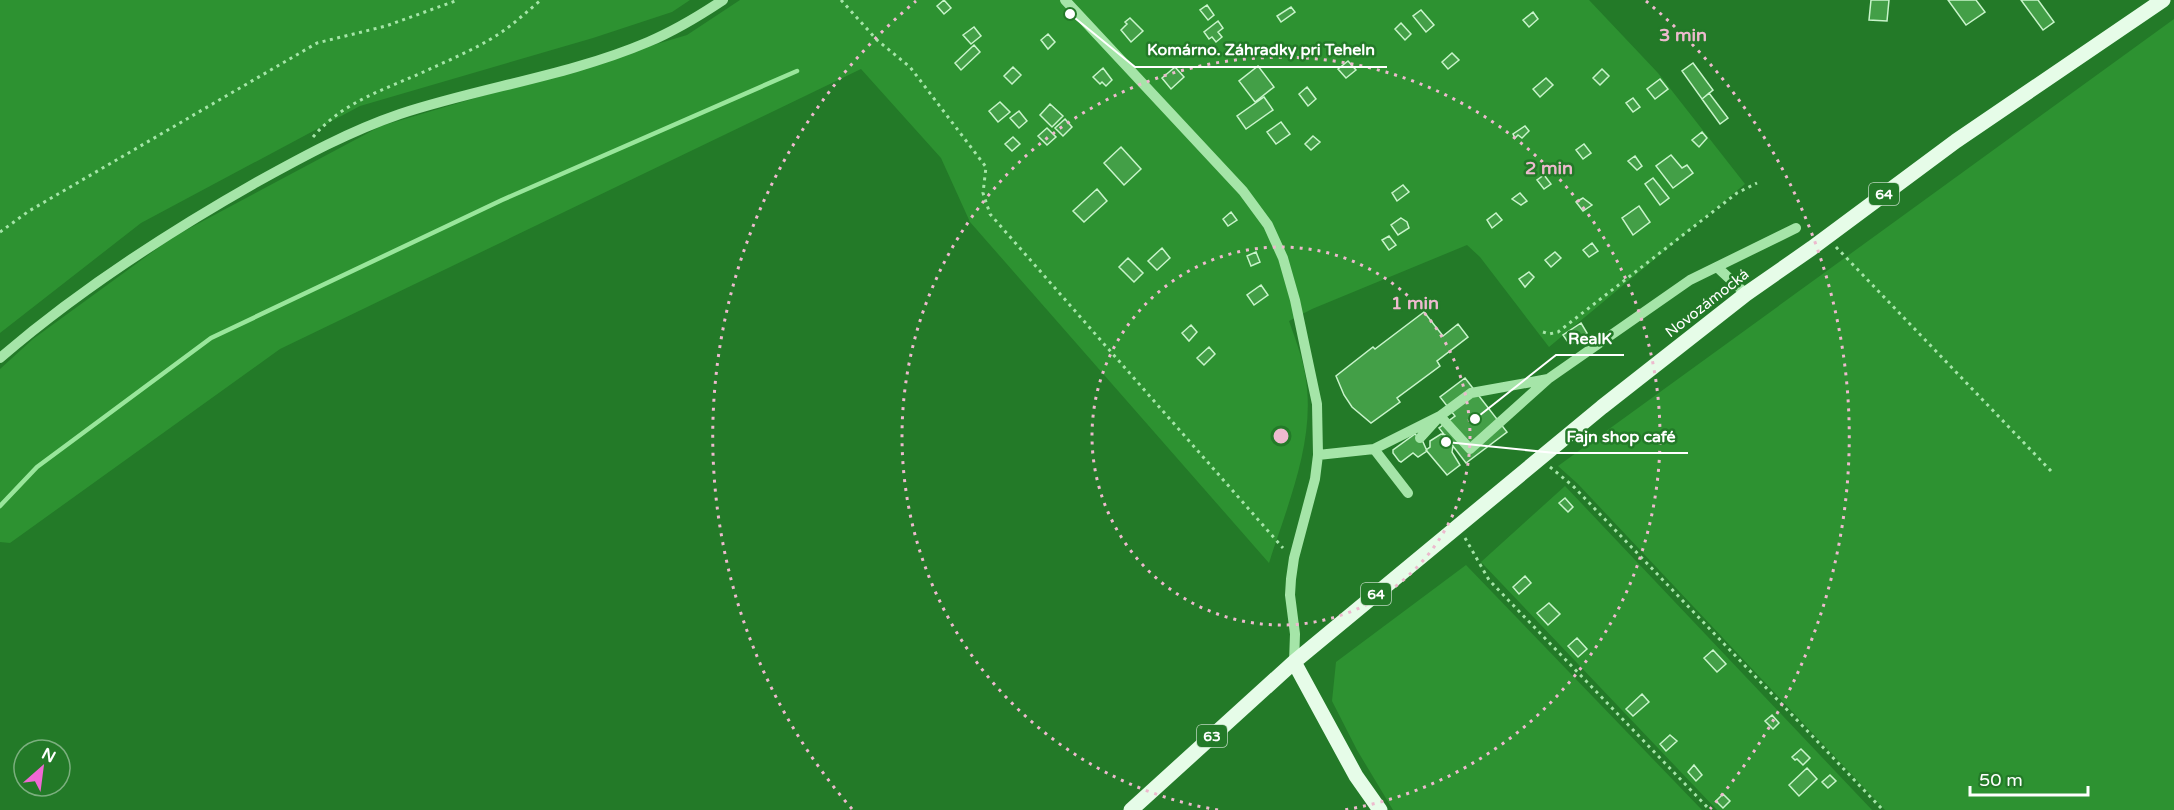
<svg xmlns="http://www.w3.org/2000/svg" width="2174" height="810" viewBox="0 0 2174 810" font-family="'Varela Round',sans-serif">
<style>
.green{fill:#2d9231}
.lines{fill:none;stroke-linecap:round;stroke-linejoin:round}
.stream{stroke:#99e69b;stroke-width:4.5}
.building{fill:#439f47;stroke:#c8f4ca;stroke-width:1.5}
.path{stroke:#a5e5a8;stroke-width:3;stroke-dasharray:3 4.5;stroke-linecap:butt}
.minor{stroke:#a5e5a8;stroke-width:10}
.major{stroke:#e6fce8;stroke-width:15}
.ring{fill:none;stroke:#edbace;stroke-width:3;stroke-dasharray:3 6}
.labels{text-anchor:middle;stroke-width:5;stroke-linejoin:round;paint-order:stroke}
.shield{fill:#237a28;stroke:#bdd7be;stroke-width:1.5}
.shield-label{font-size:14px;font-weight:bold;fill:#fff}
.street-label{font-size:15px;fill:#fff;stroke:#237a28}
.centre{fill:#edbace;stroke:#237a28;stroke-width:3}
.ring-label{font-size:18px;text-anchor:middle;font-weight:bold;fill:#edbace;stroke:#237a28;stroke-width:5;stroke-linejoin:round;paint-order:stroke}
.leader{fill:none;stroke:#fff;stroke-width:2}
.callout-dot{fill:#fff;stroke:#237a28;stroke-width:2}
.callout-label{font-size:16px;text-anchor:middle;font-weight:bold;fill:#fff;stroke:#237a28;stroke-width:5;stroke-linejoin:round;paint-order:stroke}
</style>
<rect width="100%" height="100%" fill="#237a28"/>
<!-- green -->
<path class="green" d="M 0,0 L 690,0 L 672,12 L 593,38 L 360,106 L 141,223 L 0,333 Z
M 740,0 L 1589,0 L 1658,73 L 1745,184 L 1549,347 L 1480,257 L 1467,245 L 1312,309 L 1289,321 C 1295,338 1302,356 1305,374 C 1317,438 1288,503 1269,563 L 970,222 L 941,158 L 861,69 L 280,349 L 10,543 L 0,542 L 0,369 L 33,339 L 173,237 L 381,126 L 687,35 Z
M 2174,19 L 2174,810 L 1885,810 L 1578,484 L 1558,466 Z
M 1565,486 L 1872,810 L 1717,810 L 1481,562 Z
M 1466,565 L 1702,810 L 1393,810 L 1357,750 L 1332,701 L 1336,662 Z"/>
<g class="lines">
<!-- stream -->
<path class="stream" d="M 0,506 L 37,467 L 211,338 L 502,200 L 797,71"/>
</g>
<!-- building -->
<path class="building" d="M 944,0 L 951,8 L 944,14 L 937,6 Z
M 1871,0 L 1889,0 L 1887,21 L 1869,20 Z
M 1948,0 L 1976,0 L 1985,12 L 1966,25 Z
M 2021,0 L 2038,0 L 2054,22 L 2043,30 Z
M 1207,5 L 1214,15 L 1208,20 L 1200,10 Z
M 1291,7 L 1295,12 L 1281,22 L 1277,16 Z
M 1421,10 L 1434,25 L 1426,32 L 1413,16 Z
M 1533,12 L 1538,19 L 1529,27 L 1523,20 Z
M 1130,18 L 1143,31 L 1131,42 L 1121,30 L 1127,24 L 1125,22 Z
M 1218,21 L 1223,28 L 1218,32 L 1222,37 L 1216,42 L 1212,37 L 1209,39 L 1204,32 Z
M 1401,23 L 1411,34 L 1405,40 L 1395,29 Z
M 974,27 L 981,36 L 971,44 L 963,35 Z
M 1048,34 L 1055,42 L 1048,49 L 1041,40 Z
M 974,45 L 980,52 L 961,70 L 955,63 Z
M 1452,53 L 1459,60 L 1448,69 L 1442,62 Z
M 1348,61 L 1356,70 L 1346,78 L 1338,69 Z
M 1693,63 L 1713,90 L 1702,99 L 1682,71 Z
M 1258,66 L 1274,87 L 1255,102 L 1239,81 Z
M 1013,67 L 1021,75 L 1012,84 L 1004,76 Z
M 1175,67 L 1184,77 L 1171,89 L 1162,78 Z
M 1103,68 L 1112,80 L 1106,86 L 1102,82 L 1100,84 L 1093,77 Z
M 1602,69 L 1609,76 L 1600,85 L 1593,78 Z
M 1546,78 L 1553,85 L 1540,97 L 1533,89 Z
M 1660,79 L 1668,89 L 1655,99 L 1647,89 Z
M 1307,87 L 1316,99 L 1308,106 L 1299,94 Z
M 1709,93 L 1728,118 L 1720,124 L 1702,99 Z
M 1264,97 L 1273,110 L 1246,129 L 1237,116 Z
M 1633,98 L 1640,107 L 1633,112 L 1626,103 Z
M 1000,102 L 1010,112 L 998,122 L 989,111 Z
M 1050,104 L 1063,116 L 1052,127 L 1040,115 Z
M 1019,111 L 1027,121 L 1019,128 L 1010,118 Z
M 1065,119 L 1072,127 L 1063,136 L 1055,128 Z
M 1281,122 L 1290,134 L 1276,144 L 1267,132 Z
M 1525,126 L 1529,131 L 1522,138 L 1518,135 L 1515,138 L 1513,134 Z
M 1047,128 L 1056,137 L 1047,145 L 1038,136 Z
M 1702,132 L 1707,138 L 1699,147 L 1692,140 Z
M 1313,136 L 1320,142 L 1311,150 L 1305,144 Z
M 1013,137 L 1020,144 L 1012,151 L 1005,144 Z
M 1584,144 L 1591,153 L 1583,159 L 1576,150 Z
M 1121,147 L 1141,169 L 1124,185 L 1104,163 Z
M 1671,155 L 1682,168 L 1687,165 L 1693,173 L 1673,188 L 1656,166 Z
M 1635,156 L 1642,166 L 1637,170 L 1628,161 Z
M 1544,175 L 1551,184 L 1544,189 L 1537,180 Z
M 1653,178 L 1669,198 L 1660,205 L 1645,184 Z
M 1403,185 L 1409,192 L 1397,201 L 1392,193 Z
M 1097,189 L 1107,201 L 1084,222 L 1073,211 Z
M 1520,193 L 1527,201 L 1521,205 L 1512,199 Z
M 1583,198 L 1592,205 L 1583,211 L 1576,202 Z
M 1639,206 L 1650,222 L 1633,235 L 1622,218 Z
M 1231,212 L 1237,220 L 1228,226 L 1223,219 Z
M 1496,213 L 1502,220 L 1492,228 L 1487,220 Z
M 1401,218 L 1407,222 L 1409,228 L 1398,235 L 1391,225 Z
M 1389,236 L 1396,245 L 1389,250 L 1382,240 Z
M 1592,243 L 1598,251 L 1589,257 L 1583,250 Z
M 1162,248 L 1170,258 L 1157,270 L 1148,261 Z
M 1256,252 L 1260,262 L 1251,266 L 1247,256 Z
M 1555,252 L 1561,258 L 1551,267 L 1545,260 Z
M 1128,258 L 1143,273 L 1134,282 L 1119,267 Z
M 1529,272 L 1534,277 L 1525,287 L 1519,279 Z
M 1261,285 L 1268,295 L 1254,305 L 1247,295 Z
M 1424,312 L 1443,336 L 1458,324 L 1468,337 L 1437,361 L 1440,366 L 1397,398 L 1400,402 L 1371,423 L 1352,407 L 1344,395 L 1336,376 L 1373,347 L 1375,349 Z
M 1581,323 L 1587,333 L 1570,345 L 1563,335 Z
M 1191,325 L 1197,332 L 1189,341 L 1182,333 Z
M 1209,347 L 1215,354 L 1204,365 L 1197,358 Z
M 1465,378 L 1507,432 L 1466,463 L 1439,428 L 1455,416 L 1440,397 Z
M 1415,434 L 1423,442 L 1427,451 L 1418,457 L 1413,453 L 1401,462 L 1399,461 L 1393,453 L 1393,450 Z
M 1441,434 L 1445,435 L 1453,446 L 1452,452 L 1460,465 L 1447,475 L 1426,450 L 1430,447 L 1430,441 Z
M 1565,498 L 1573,507 L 1568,512 L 1559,503 Z
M 1525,576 L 1531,583 L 1519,594 L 1513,587 Z
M 1549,603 L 1560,614 L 1548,625 L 1537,613 Z
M 1577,638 L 1587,649 L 1578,657 L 1568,646 Z
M 1713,650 L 1726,664 L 1717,672 L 1704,658 Z
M 1642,694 L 1649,702 L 1633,716 L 1626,709 Z
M 1772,715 L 1779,723 L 1773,729 L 1765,721 Z
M 1670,735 L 1677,741 L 1666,751 L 1660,744 Z
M 1801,749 L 1810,758 L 1803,765 L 1797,759 L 1795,760 L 1792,757 Z
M 1694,765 L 1702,775 L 1696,781 L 1688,772 Z
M 1807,768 L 1817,779 L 1799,796 L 1789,785 Z
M 1830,775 L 1836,781 L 1828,788 L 1822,782 Z
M 1723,794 L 1730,801 L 1723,808 L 1716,801 Z"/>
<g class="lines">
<!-- path -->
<path class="path" d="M 841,0 L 877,40 L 910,67 L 986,167 L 983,193 L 990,214 L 1283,548
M 313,137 C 344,100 390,88 432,68 C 456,57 484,45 506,29 C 518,20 529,10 541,0
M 0,232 L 29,211 L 317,43 L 386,26 L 458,0
M 1836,247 L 2051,471
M 1543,332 L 1549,334 L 1558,332 L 1737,193 L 1757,183
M 1550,467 L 1573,486 L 1883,810
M 1465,538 L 1489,580 L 1710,810"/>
<!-- minor -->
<path class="minor" d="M 1065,0 L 1243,191 L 1268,225 L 1283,258 L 1295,300 L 1317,404 L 1318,455 L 1315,479 L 1294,558 L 1291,579 L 1290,595 L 1295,634 L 1294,662
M 1717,267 L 1746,294
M 0,358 C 79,290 167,233 257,182 C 304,156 350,131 400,114 C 482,87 568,76 648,42 C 674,31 699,16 723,0
M 1420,438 L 1440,416 L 1470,449 L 1548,379
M 1374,449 L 1408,493
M 1318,455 L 1374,449 L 1440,416 L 1471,393 L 1548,379 L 1690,280 L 1796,228"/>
<!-- major -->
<path class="major" d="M 1294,662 L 1356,776 L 1380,810
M 1131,810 L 1294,662 L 1602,407 L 1746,294 L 1812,248 L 1956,141 L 2163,0"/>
</g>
<!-- distance rings -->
<g class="ring">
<circle cx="1281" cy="436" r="189"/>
<path d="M1218 810A379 379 0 1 1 1344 810"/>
<path d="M852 809A568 568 0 0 1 916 1M1646 1A568 568 0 0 1 1710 809"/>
</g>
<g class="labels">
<!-- shield labels -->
<g class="shield">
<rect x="1869" y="183" width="30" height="22" rx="4.5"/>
<rect x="1361" y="583" width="30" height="22" rx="4.5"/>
<rect x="1197" y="725" width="30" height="22" rx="4.5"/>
</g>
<g class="shield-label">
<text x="1884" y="199">64</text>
<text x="1376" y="599">64</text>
<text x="1212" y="741">63</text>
</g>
<!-- street labels -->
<g class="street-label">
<text transform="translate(1707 303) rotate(-38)" y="5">Novozámocká</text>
</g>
</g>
<circle cx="1281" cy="436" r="9" class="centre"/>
<g class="ring-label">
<text x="1683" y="41">3 min</text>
<text x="1549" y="174">2 min</text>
<text x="1415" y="309">1 min</text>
</g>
<!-- callouts -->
<path class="leader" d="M1070 14L1135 67H1387M1475 419L1556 355H1624M1446 442L1555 453H1688"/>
<g class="callout-dot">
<circle cx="1070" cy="14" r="6"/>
<circle cx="1475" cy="419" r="6"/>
<circle cx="1446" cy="442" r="6"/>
</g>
<g class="callout-label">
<text x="1261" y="55">Komárno. Záhradky pri Teheln</text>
<text x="1590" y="344">RealK</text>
<text x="1621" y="442">Fajn shop café</text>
</g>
<!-- north arrow -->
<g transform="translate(42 768) rotate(28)"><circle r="28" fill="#237a28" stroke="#7baf7e" stroke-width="1.5"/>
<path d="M0-4.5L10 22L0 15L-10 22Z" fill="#f068d4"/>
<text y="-9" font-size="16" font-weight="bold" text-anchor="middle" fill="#ffffff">N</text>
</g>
<!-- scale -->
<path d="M1970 786v9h118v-9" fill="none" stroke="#ffffff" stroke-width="3"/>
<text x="1979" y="786" font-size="18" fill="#ffffff" stroke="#237a28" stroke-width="4.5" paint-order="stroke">50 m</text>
</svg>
